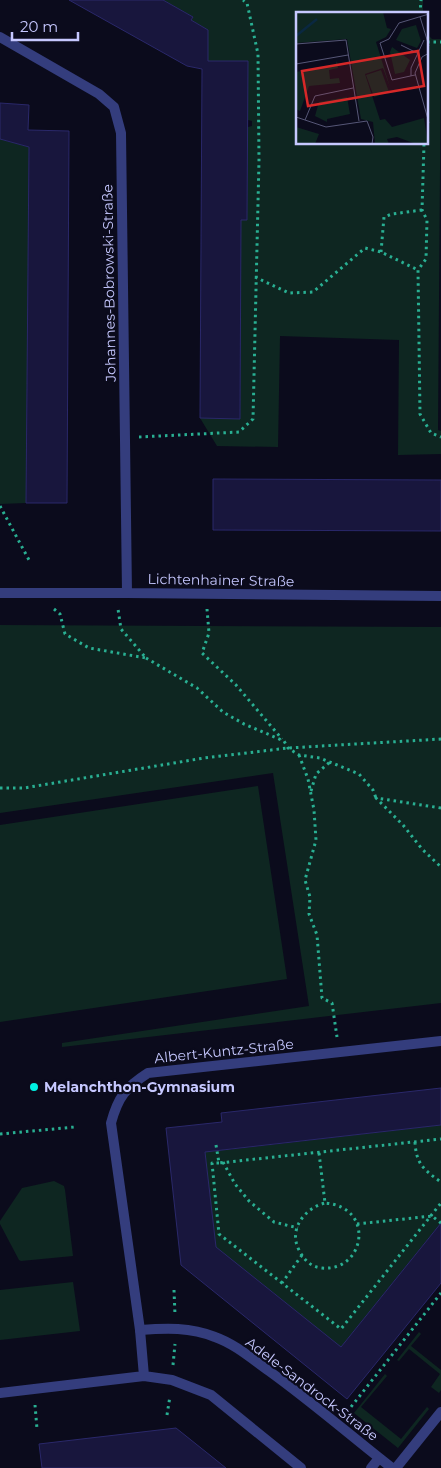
<svg xmlns="http://www.w3.org/2000/svg" width="441" height="1468" viewBox="0 0 441 1468" font-family="Montserrat,sans-serif">
<style>
.green{fill:#0e2621}
.building{fill:#18163d;stroke:#2a286a}
.lines{fill:none;stroke-linecap:round;stroke-linejoin:round}
.path{stroke:#29af92;stroke-width:3;stroke-dasharray:2.5 4;stroke-linecap:butt}
.lane{stroke:#343d7d;stroke-width:10}
.street{stroke:#343d7d;stroke-width:10}
.poi-dot{fill:#00f1e3;stroke:#0b0b1c;stroke-width:2}
.labels{text-anchor:middle;stroke-width:4.5;stroke-linejoin:round;paint-order:stroke}
.street-label{font-size:14px;fill:#c6c8ff;stroke:#0b0b1c}
.poi-label{font-size:14px;font-weight:bold;fill:#c6c8ff;stroke:#0b0b1c;text-anchor:start}
.inset-river{fill:none;stroke:#0a2841;stroke-width:2.5}
.inset-road{fill:none;stroke:#565777;stroke-width:1}
.view{fill:#d62828;fill-opacity:0.15;stroke:#d62828;stroke-width:2.5}
.inset-edge{fill:none;stroke:#c6c8ff;stroke-width:2.5}
</style>
<rect width="100%" height="100%" fill="#0b0b1c"/>
<!-- green -->
<path class="green" d="M 163,0 L 423,0 L 423,14 L 297,14 L 297,144 L 427,144 L 427,34 L 432,39 L 441,39 L 438,430 L 441,431 L 441,454 L 398,455 L 399,340 L 280,336 L 278,447 L 217,446 L 200,418 L 240,418 L 241,220 L 247,220 L 248,127 L 252,126 L 252,121 L 248,120 L 248,61 L 208,61 L 208,30 L 191,20 L 193,17 Z
M 0,137 L 7,141 L 29,147 L 26,503 L 0,504 Z
M 0,625 L 441,627 L 441,1003 L 62,1047 L 62,1043 L 309,1006 L 273,773 L 0,813 Z
M 258,786 L 287,979 L 0,1022 L 0,825 Z
M 441,1125 L 441,1234 L 435,1230 L 341,1347 L 216,1247 L 204,1143 L 226,1150 Z
M 54,1181 L 64,1186 L 65,1190 L 73,1256 L 21,1261 L 19,1260 L 0,1224 L 0,1221 L 22,1188 Z
M 73,1282 L 80,1331 L 0,1340 L 0,1290 Z
M 419,1332 L 421,1334 L 411,1346 L 441,1370 L 441,1390 L 439,1393 L 431,1387 L 440,1374 L 409,1349 L 399,1361 L 397,1360 Z
M 385,1374 L 387,1376 L 361,1407 L 401,1439 L 427,1407 L 429,1409 L 398,1448 L 354,1413 Z"/>
<!-- building -->
<path class="building" d="M 69,0 L 163,0 L 193,17 L 191,20 L 208,30 L 208,61 L 248,61 L 247,220 L 241,220 L 240,419 L 200,418 L 202,69 L 187,66 Z
M 0,103 L 29,105 L 28,130 L 69,131 L 67,503 L 26,503 L 29,147 L 0,139 Z
M 213,479 L 441,480 L 441,531 L 213,530 Z
M 441,1088 L 441,1125 L 205,1152 L 216,1247 L 341,1347 L 441,1223 L 441,1283 L 347,1399 L 181,1265 L 166,1128 L 222,1122 L 221,1113 Z
M 176,1428 L 226,1468 L 42,1468 L 39,1444 Z"/>
<g class="lines">
<!-- path -->
<path class="path" d="M 420,14 L 421,0
M 427,42 L 441,42
M 424,144 L 422,210 L 427,220 L 426,259 L 418,270 L 420,414 L 431,433 L 441,437
M 381,252 L 384,217 L 392,214 L 422,210
M 255,277 L 289,293 L 313,292 L 365,248 L 381,252 L 418,270
M 139,437 L 239,432 L 253,419 L 259,160 L 258,54 L 247,3 L 243,0
M 0,506 L 29,560
M 54,609 L 60,614 L 65,634 L 89,648 L 146,658 L 121,629 L 118,609
M 207,609 L 209,633 L 202,653 L 236,685 L 282,739
M 146,658 L 197,688 L 223,712 L 244,724 L 284,741 L 288,748 L 299,755 L 320,758 L 359,774 L 373,790 L 376,798
M 299,755 L 308,779 L 314,810 L 316,840 L 305,880 L 310,897 L 309,914 L 317,935 L 322,998 L 332,1003 L 337,1037
M 0,788 L 24,788 L 204,758 L 288,748 L 441,739
M 311,791 L 316,774 L 330,762
M 441,808 L 376,798 L 403,825 L 422,849 L 441,867
M 0,1134 L 75,1127
M 415,1142 C 416,1164 424,1170 441,1182
M 216,1145 L 219,1163 L 441,1139
M 319,1153 L 325,1203 C 376,1207 365,1272 322,1268 C 311,1267 304,1260 299,1250 C 288,1229 305,1208 325,1203
M 223,1162 L 235,1184 L 249,1201 L 274,1222 L 298,1228
M 219,1163 L 212,1163 L 219,1234 L 282,1283
M 357,1224 L 432,1216 L 441,1223
M 302,1255 L 282,1283 L 341,1329 L 441,1203
M 174,1290 L 175,1315
M 173,1365 L 175,1344
M 35,1405 L 37,1429
M 347,1412 L 441,1293
M 167,1415 L 170,1396"/>
<!-- lane -->
<path class="lane" d="M 140,1330 C 166,1328 190,1327 215,1337 C 235,1344 252,1359 269,1371 C 312,1402 351,1436 392,1468
M 371,1468 L 379,1458
M 396,1468 L 441,1412"/>
<!-- street -->
<path class="street" d="M 0,37 L 99,94 L 114,107 L 121,133 L 127,593
M 0,593 L 127,593 L 441,596
M 144,1376 L 140,1330 L 111,1123 C 118,1097 126,1087 148,1073 L 441,1041
M 0,1393 L 144,1376 L 172,1380 L 211,1395 L 301,1468"/>
</g>
<!-- markers -->
<circle class="poi-dot" cx="34" cy="1087" r="5"/>
<g class="labels">
<!-- street labels -->
<g class="street-label">
<text transform="translate(109 283) rotate(-91)" y="5">Johannes-Bobrowski-Straße</text>
<text transform="translate(221 580) rotate(1)" y="5">Lichtenhainer Straße</text>
<text transform="translate(224 1051) rotate(-6)" y="5">Albert-Kuntz-Straße</text>
<text transform="translate(312 1389) rotate(37)" y="5">Adele-Sandrock-Straße</text>
</g>
<!-- poi labels -->
<g class="poi-label">
<text x="44" y="1092">Melanchthon-Gymnasium</text>
</g>
</g>
<!-- overview -->
<g transform="translate(296 12)">
<rect width="132" height="132" fill="#0b0b1c"/>
<path d="M 3,0 L 87,0 L 91,16 L 95,17 L 90,25 L 80,30 L 94,75 L 87,56 L 69,62 L 84,108 L 89,107 L 96,115 L 128,106 L 132,132 L 120,132 L 101,125 L 91,127 L 93,132 L 79,132 L 77,110 L 65,107 L 51,27 L 0,31 L 0,1 ZM 120,13 L 125,29 L 121,36 L 100,28 L 106,17 ZM 96,35 L 114,48 L 108,60 L 99,62 L 94,40 ZM 41,49 L 42,56 L 33,58 L 34,67 L 43,66 L 44,71 L 13,74 L 4,99 L 0,97 L 0,60 L 39,53 ZM 85,58 L 93,80 L 78,85 L 70,63 ZM 51,85 L 54,102 L 31,107 L 31,110 L 19,104 L 23,90 ZM 0,115 L 23,122 L 19,132 L 0,132 Z" fill="#0e2621"/>
<path class="inset-river" d="M 0,24 L 21,7"/>
<path class="inset-road" d="M 124,5 L 133,34M 0,32 L 50,28 L 63,109M 105,33 L 123,42M 133,41 L 126,45 L 119,61 L 133,111M 0,52 L 52,43M 119,63 L 96,68 L 84,31 L 93,27 L 103,11 L 133,2M 115,64 L 115,56 L 128,28M 0,105 L 30,115 L 71,109 L 77,125 L 76,132M 9,108 L 19,84 L 57,76"/>
<path class="view" d="M 122,39 L 128,74 L 12,94 L 6,59 Z"/>
<rect width="132" height="132" class="inset-edge"/>
</g>
<!-- scale -->
<path d="M12 32v8h66v-8" fill="none" stroke="#c6c8ff" stroke-width="2.5"/>
<text x="20" y="32" font-size="15" fill="#c6c8ff" stroke="#0b0b1c" stroke-width="4" paint-order="stroke">20 m</text>
</svg>
